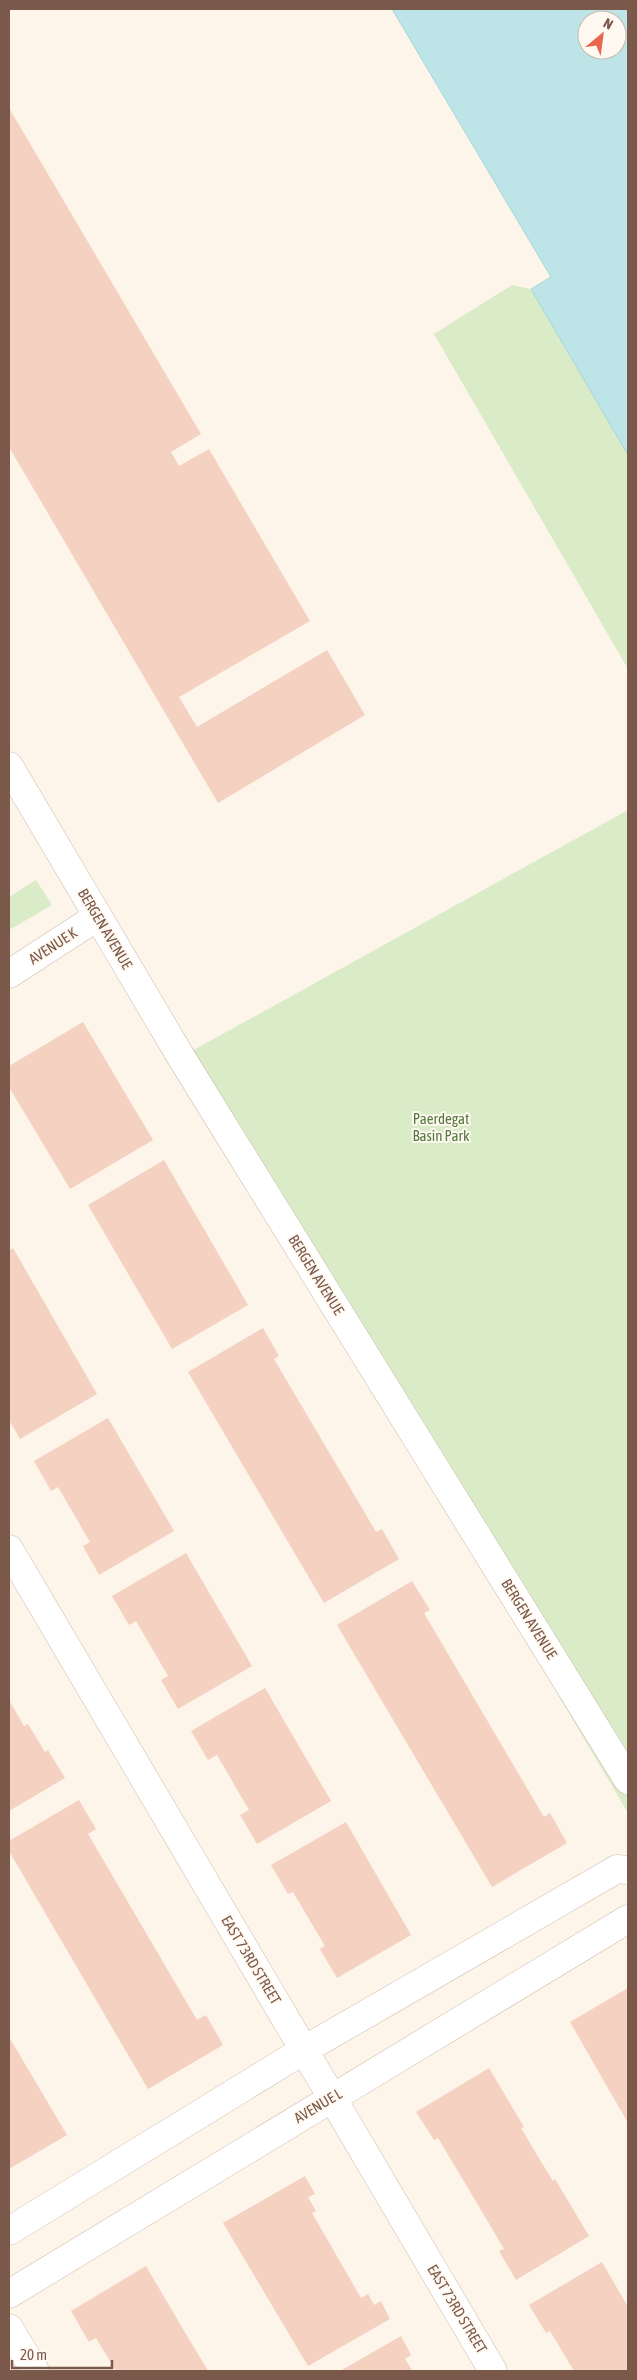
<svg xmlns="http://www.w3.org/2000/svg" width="637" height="2380" viewBox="0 0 637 2380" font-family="'Asap Condensed',sans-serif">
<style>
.green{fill:#d9ecc7}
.water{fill:#bde5e8;stroke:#a3d6da;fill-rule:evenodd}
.building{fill:#f4d1c1}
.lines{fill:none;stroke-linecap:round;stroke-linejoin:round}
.minor-casing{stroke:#d1bbae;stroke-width:29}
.minor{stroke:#fff;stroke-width:28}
.labels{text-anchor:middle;stroke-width:4;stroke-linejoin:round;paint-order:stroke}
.street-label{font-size:15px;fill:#7a594b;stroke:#fff9f1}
.park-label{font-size:15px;fill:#557a40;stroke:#fff9f1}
</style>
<rect width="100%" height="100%" fill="#fdf4ea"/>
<!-- green -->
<path class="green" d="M 512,285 L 531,289 L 628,455 L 628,669 L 434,334 Z
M 628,810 L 628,1813 L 181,1057 Z
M 36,880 L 52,905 L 9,930 L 9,897 Z"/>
<!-- water -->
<path class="water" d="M 392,9 L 628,9 L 628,455 L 531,289 L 551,277 ZM 587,20 L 617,20 L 617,50 L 587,50 Z"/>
<!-- building -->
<path class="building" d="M 9,108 L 201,434 L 171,452 L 179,466 L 209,449 L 310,621 L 179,697 L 197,727 L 327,650 L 365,715 L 218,803 L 9,447 Z
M 83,1022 L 153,1140 L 70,1189 L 9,1087 L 9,1066 Z
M 164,1160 L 248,1305 L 172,1349 L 88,1205 Z
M 13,1248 L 97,1394 L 20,1439 L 9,1420 L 9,1251 Z
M 263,1328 L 279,1356 L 274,1359 L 359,1503 L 376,1532 L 382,1529 L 399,1559 L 324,1603 L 188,1372 Z
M 108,1418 L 174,1531 L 99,1575 L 83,1546 L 90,1542 L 58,1487 L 51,1491 L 34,1461 Z
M 186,1553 L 252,1666 L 178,1709 L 161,1680 L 168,1676 L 136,1621 L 129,1625 L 112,1596 Z
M 412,1581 L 430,1610 L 424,1613 L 544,1817 L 550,1813 L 567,1843 L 492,1887 L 337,1625 Z
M 265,1688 L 331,1801 L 257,1844 L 240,1815 L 249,1810 L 217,1755 L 208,1760 L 191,1731 Z
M 9,1700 L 24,1726 L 28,1724 L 45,1752 L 48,1750 L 65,1778 L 9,1811 Z
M 79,1800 L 96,1829 L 88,1834 L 197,2020 L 206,2015 L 223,2045 L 148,2089 L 9,1851 L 9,1841 Z
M 346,1822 L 411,1935 L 337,1978 L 320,1949 L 325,1946 L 293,1892 L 288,1894 L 271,1865 Z
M 628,1988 L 628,2123 L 570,2022 Z
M 9,2037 L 67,2135 L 9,2169 Z
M 489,2068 L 524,2127 L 521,2128 L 537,2155 L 553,2181 L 555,2179 L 589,2236 L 516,2280 L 499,2251 L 504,2249 L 487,2220 L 438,2138 L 434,2140 L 416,2112 Z
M 305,2176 L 315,2194 L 308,2197 L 316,2211 L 312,2213 L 361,2298 L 368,2294 L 374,2305 L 381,2301 L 390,2319 L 308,2366 L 223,2223 Z
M 602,2262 L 628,2307 L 628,2371 L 574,2371 L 550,2331 L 546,2333 L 529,2305 Z
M 146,2266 L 183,2329 L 208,2371 L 116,2371 L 96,2338 L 89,2342 L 71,2311 Z
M 401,2336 L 411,2355 L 405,2359 L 412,2370 L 340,2371 Z"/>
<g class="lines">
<!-- minor casing -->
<g class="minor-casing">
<path id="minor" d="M 9,766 L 181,1057 L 628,1780
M 9,974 L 97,917
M 9,1549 L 493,2371
M 9,2231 L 304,2050 L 617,1869 L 628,1870
M 9,2294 L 628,1919
M 9,2328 L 35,2371"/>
</g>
<!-- minor -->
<use href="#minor" class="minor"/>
</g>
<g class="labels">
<!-- street labels -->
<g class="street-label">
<text transform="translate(105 929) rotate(59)" y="5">BERGEN AVENUE</text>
<text transform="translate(53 946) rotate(-33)" y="5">AVENUE K</text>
<text transform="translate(316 1275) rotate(58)" y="5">BERGEN AVENUE</text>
<text transform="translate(529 1619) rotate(58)" y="5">BERGEN AVENUE</text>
<text transform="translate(251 1960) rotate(59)" y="5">EAST 73RD STREET</text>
<text transform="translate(318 2106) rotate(-31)" y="5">AVENUE L</text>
<text transform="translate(457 2309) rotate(59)" y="5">EAST 73RD STREET</text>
</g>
<!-- park labels -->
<g class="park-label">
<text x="441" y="1124">Paerdegat<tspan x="441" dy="17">Basin Park</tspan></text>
</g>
</g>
<!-- border -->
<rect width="637" height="2380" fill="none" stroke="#7a594b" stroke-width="20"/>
<!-- north arrow -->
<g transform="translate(602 35) rotate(29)"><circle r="24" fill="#fff9f1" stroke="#cab9af"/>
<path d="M0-4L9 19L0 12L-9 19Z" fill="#ea654d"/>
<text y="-8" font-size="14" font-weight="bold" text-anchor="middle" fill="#7a594b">N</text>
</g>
<!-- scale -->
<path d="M12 2360v8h100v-8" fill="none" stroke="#7a594b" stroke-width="2.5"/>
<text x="20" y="2360" font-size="15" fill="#7a594b" stroke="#fff9f1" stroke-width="4" paint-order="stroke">20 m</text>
</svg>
